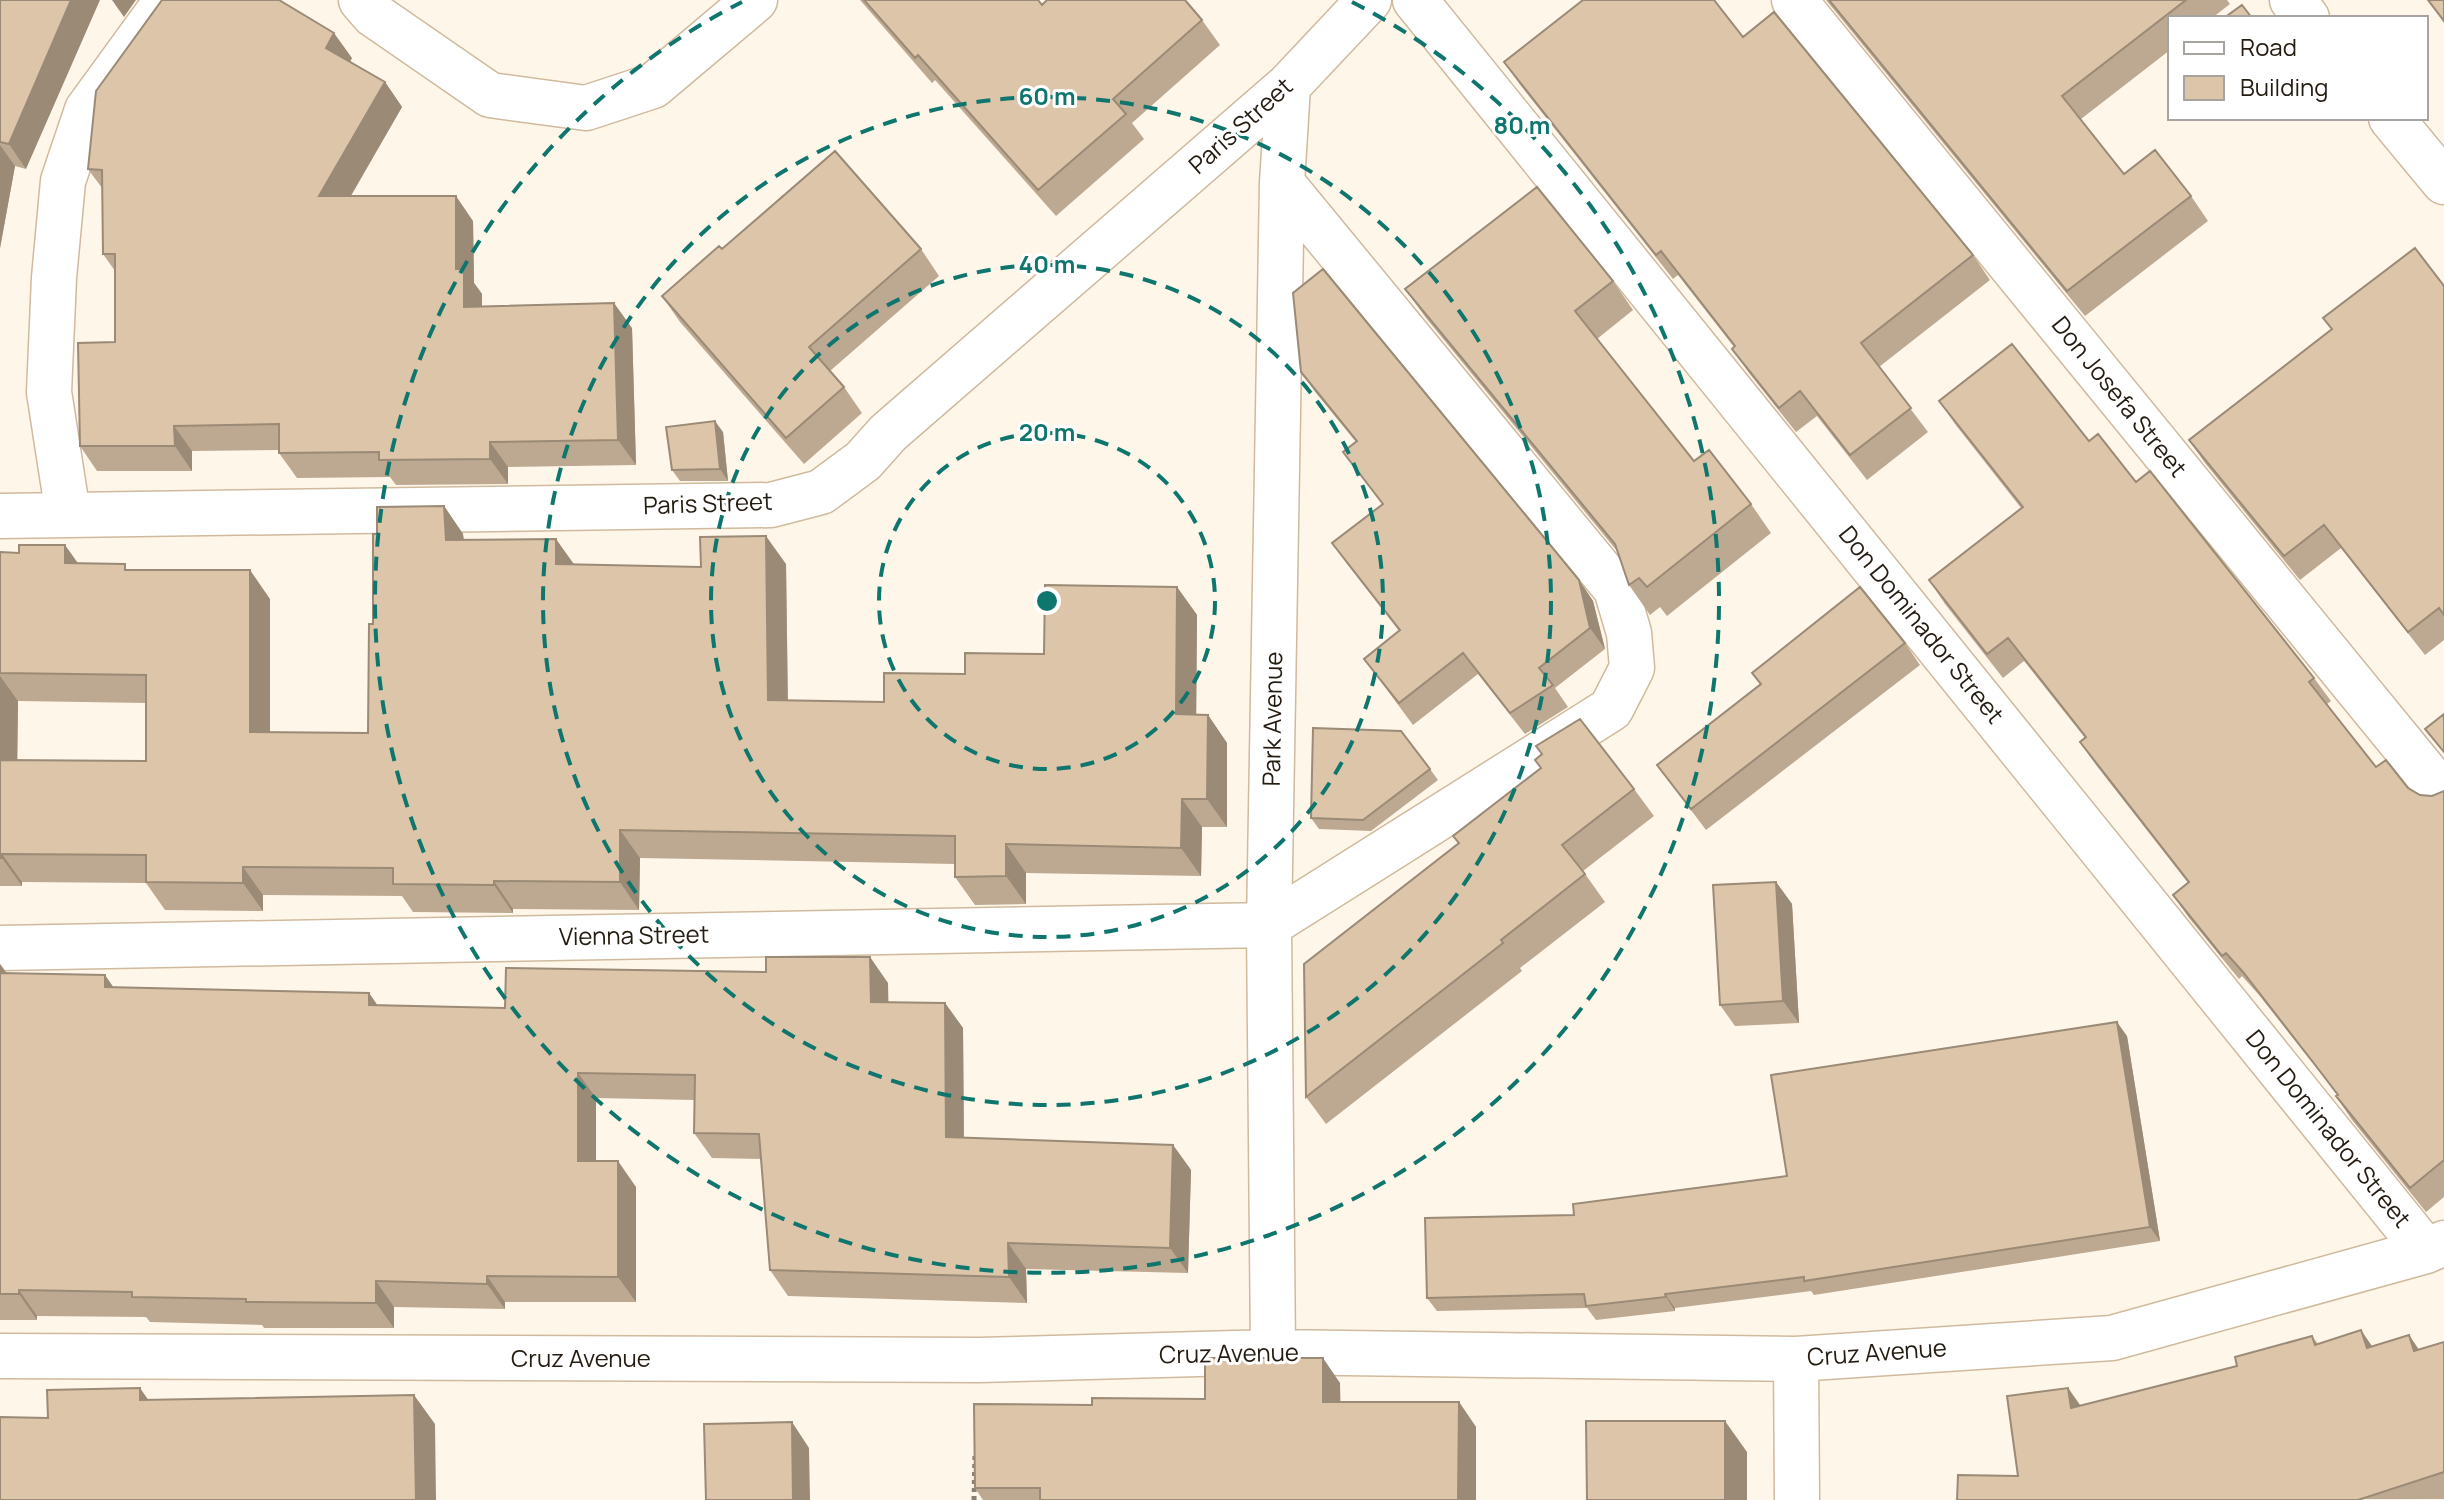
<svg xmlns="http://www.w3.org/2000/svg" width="2444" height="1500" viewBox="0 0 2444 1500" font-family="Manrope,sans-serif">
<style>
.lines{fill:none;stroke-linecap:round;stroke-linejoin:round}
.minor-casing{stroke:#d0ba9d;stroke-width:47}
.path{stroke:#898075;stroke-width:5;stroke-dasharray:4 4;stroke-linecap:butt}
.minor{stroke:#fff;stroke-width:44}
.wall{fill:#bda991;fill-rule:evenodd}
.shaded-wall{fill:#9a8a76}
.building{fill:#dcc5a9;stroke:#9a8a76;stroke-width:2}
.ring{fill:none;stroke:#0f766e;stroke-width:4;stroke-dasharray:14 10}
.labels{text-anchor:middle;stroke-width:6;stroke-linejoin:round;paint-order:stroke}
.street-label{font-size:24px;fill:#241b11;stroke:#fff}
.centre{fill:#0f766e;stroke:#fff;stroke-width:4}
.ring-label{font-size:24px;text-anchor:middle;font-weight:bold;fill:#0f766e;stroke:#fff;stroke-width:6;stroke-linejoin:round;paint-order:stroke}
</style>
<rect width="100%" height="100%" fill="#fff6ea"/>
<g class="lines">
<!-- minor casing -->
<g class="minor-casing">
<path id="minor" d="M 361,0 L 374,15 L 490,95 L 586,108 L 653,86 L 755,0
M 1415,0 L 2426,1251
M 1794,0 L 2444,795
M 2292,0 L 2307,18
M 2391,118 L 2444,182
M 68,514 L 49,392 L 54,278 L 63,181 L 87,110 L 167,0
M 0,516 L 771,505 L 821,492 L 863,461 L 888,433 L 1288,86 L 1369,0
M 0,948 L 1269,925 L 1611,709 L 1632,668 L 1629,633 L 1616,589 L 1282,183
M 1273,1352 L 1269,925 L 1282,183 L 1288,86
M 0,1356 L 979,1360 L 1273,1352 L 1796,1359 L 2112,1338 L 2426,1251 L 2444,1243
M 1796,1359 L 1797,1500"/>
</g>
<!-- path -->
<path class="path" d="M 974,1500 L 975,1453"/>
<!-- minor -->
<use href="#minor" class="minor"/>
</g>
<!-- wall -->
<path class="wall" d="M 0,0 L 26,169 L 15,166 L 0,248 Z
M 860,0 L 1038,0 L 1042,5 L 1202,20 L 1220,45 L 1132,123 L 1144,139 L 1056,216 L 935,80 L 932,83 Z
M 1826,0 L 2227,0 L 2230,4 L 2212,18 L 2170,18 L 2170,50 L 2081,119 L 2124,174 L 2191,196 L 2208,221 L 2085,316 Z
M 1743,37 L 1973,255 L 1990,280 L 1879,367 L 1928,432 L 1867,480 L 1817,416 L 1796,432 L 1749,373 L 1732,349 L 1734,347 L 1678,275 L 1673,279 L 1521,86 L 1504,62 Z
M 352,58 L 350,62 L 385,82 L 402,107 L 351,196 L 473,221 L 474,283 L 482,294 L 482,306 L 632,328 L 636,465 L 508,467 L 508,484 L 396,485 L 390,477 L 297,478 L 279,453 L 279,450 L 192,451 L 192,471 L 97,471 L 80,446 L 115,342 L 115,271 L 103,254 L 102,188 L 88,169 Z
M 921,249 L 939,276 L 830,371 L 844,387 L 862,413 L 804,464 L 680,322 L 662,296 Z
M 1613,281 L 1633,310 L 1597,339 L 1694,461 L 1751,504 L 1771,533 L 1667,616 L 1660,607 L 1650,615 L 1629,585 L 1617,551 L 1426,318 L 1405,289 Z
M 2444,286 L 2444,640 L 2425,655 L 2341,548 L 2300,580 L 2205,463 L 2189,440 Z
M 1301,372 L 1579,580 L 1593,601 L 1605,649 L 1555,688 L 1568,707 L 1525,734 L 1478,674 L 1413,725 L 1364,659 L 1399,631 L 1347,564 L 1332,543 L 1382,504 L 1343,452 L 1356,442 L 1316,393 Z
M 1939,401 L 2089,441 L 2136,482 L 2314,678 L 2331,701 L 2327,704 L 2376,767 L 2420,795 L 2432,796 L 2444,791 L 2444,1197 L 2426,1212 L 2352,1120 L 2336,1096 L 2337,1095 L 2333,1089 L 2259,995 L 2242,976 L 2239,979 L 2189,918 L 2173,895 L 2188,883 L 2096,765 L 2080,742 L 2085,738 L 2024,661 L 2003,678 L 1945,604 L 1929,580 L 2021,508 L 1955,424 Z
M 723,432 L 728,481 L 680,481 L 672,470 Z
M 444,506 L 463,534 L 464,540 L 574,564 L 701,567 L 786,564 L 788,700 L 884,702 L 965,674 L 1044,654 L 1177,587 L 1197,615 L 1196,715 L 1208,715 L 1227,743 L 1227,827 L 1202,827 L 1201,876 L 1026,873 L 1026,904 L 975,905 L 955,877 L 955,864 L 640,858 L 639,910 L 513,909 L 513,913 L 413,912 L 402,896 L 263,895 L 263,911 L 165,910 L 146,883 L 22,882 L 22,886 L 0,886 L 0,552 L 129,570 L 270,599 L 270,732 L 368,733 L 377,534 ZM 18,701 L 146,703 L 146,761 L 17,760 Z
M 1905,643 L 1920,665 L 1706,830 L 1657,765 L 1760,684 L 1752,673 Z
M 1430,769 L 1438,780 L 1371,831 L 1319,829 L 1311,818 Z
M 1634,789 L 1654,816 L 1583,871 L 1605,902 L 1520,968 L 1522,971 L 1326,1124 L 1306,1097 L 1304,964 Z
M 1776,882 L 1792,904 L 1799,1023 L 1735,1026 L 1720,1005 Z
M 0,964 L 7,973 L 114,988 L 369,993 L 377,1005 L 505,1008 L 888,983 L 888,1003 L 945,1003 L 963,1028 L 964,1138 L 1173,1145 L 1191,1170 L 1188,1273 L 1026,1269 L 1027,1303 L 788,1296 L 770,1270 L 761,1159 L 712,1158 L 694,1133 L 694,1100 L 596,1098 L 596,1161 L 636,1187 L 636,1302 L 505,1302 L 505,1309 L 394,1307 L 394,1328 L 264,1328 L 262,1325 L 150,1322 L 146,1317 L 37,1316 L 37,1320 L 0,1320 Z
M 2127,1036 L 2160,1241 L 1814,1295 L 1811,1291 L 1675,1308 L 1675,1311 L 1596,1320 L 1587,1308 L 1437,1311 L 1427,1298 L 1574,1215 L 1787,1176 Z
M 2312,1336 L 2318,1344 L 2419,1350 L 2444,1342 L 2444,1499 L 1957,1500 L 2018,1476 L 2068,1388 L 2081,1406 L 2237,1366 Z
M 1340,1383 L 1340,1402 L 1459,1402 L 1476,1427 L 1476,1500 L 983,1500 L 975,1488 L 1092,1405 L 1205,1399 Z"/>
<!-- shaded-wall -->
<path class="shaded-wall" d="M 71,0 L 100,0 L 26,169 L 9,144 Z
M 112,0 L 136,0 L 124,17 Z
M 334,33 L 352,58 L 343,73 L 326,48 Z
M 385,82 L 402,107 L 336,221 L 319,196 Z
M 0,145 L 15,166 L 0,248 Z
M 456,196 L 473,221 L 474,283 L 482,294 L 482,332 L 464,307 L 456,269 Z
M 614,303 L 632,328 L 636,465 L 618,440 Z
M 715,421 L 723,432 L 728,481 L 720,469 Z
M 174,426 L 192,451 L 192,471 L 175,446 Z
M 490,442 L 508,467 L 508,484 L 490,459 Z
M 444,506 L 463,534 L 466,568 L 446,540 Z
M 766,536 L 786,564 L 788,728 L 768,700 Z
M 556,539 L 576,567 L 556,564 Z
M 65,545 L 85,573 L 65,563 Z
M 250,570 L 270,599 L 270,760 L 250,732 Z
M 1579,580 L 1593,601 L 1605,649 L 1590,628 Z
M 1177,587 L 1197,615 L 1196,742 L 1176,714 Z
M 0,676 L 18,701 L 17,788 L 0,764 Z
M 1208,715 L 1227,743 L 1227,827 L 1207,799 Z
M 1182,799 L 1202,827 L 1201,876 L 1181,848 Z
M 620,830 L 640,858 L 639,910 L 620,882 Z
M 1006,844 L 1026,873 L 1026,904 L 1006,876 Z
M 2,854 L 22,882 L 22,886 L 2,858 Z
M 243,867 L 263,895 L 263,911 L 243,883 Z
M 494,881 L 513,909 L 513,913 L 494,885 Z
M 1776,882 L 1792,904 L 1799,1023 L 1783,1001 Z
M 870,957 L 888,983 L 889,1028 L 871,1002 Z
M 0,964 L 13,983 L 0,980 Z
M 105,975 L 123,1001 L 105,987 Z
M 369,993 L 387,1019 L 369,1005 Z
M 945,1003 L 963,1028 L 964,1163 L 946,1137 Z
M 2117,1022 L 2127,1036 L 2160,1241 L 2150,1227 Z
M 578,1073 L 596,1098 L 596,1186 L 578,1161 Z
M 1173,1145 L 1191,1170 L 1188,1273 L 1170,1248 Z
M 618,1161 L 636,1187 L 636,1302 L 618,1277 Z
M 1008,1243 L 1026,1269 L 1027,1303 L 1009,1277 Z
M 487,1276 L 505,1302 L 505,1309 L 487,1284 Z
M 376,1281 L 394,1307 L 394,1328 L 376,1303 Z
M 19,1290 L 37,1316 L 37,1320 L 19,1294 Z
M 1665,1294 L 1675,1308 L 1675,1311 L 1666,1297 Z
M 2361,1330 L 2376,1352 L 2367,1348 Z
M 2409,1335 L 2424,1357 L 2414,1351 Z
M 1323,1358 L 1340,1383 L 1341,1427 L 1323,1402 Z
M 140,1388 L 161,1418 L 140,1400 Z
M 2068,1388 L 2083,1410 L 2071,1408 Z
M 414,1395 L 435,1424 L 436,1500 L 416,1500 Z
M 1459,1402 L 1476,1427 L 1476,1500 L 1458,1500 Z
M 1725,1421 L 1747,1452 L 1747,1500 L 1725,1500 Z
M 792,1422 L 809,1448 L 810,1500 L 793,1500 Z"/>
<!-- building -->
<path class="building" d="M 0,0 L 71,0 L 9,144 L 0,142 Z
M 162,0 L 279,0 L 334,33 L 326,48 L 385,82 L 319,196 L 456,196 L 456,269 L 464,269 L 464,307 L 614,303 L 618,440 L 490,442 L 490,459 L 379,460 L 379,452 L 279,453 L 279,424 L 174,426 L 175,446 L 80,446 L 78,343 L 115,342 L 115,254 L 103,254 L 102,170 L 88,169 L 96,91 Z
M 864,0 L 1038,0 L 1042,5 L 1047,0 L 1185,0 L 1202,20 L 1113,99 L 1126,114 L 1038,190 L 918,55 L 915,58 Z
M 1583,0 L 1714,0 L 1743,37 L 1774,12 L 1973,255 L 1861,343 L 1911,408 L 1850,455 L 1800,391 L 1779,408 L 1732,349 L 1735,346 L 1661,251 L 1656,255 L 1504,62 Z
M 1829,0 L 2186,0 L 2062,96 L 2124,174 L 2155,150 L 2191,196 L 2067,291 Z
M 2428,0 L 2444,0 L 2444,21 Z
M 2242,5 L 2252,18 L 2224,18 Z
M 835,151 L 921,249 L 809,347 L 844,387 L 786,438 L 662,296 L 719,246 L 722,249 Z
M 1537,187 L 1613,281 L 1575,311 L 1694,461 L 1709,450 L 1751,504 L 1647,587 L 1639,578 L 1629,585 L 1615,544 L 1405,289 Z
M 2415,248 L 2444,286 L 2444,615 L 2439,608 L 2408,632 L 2324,525 L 2284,556 L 2189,440 L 2332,329 L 2323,318 Z
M 1323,269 L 1579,580 L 1590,628 L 1539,668 L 1553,685 L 1510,713 L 1463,653 L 1399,703 L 1364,659 L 1400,630 L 1332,543 L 1383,504 L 1343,452 L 1357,441 L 1301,372 L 1293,293 Z
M 2012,344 L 2089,441 L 2098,434 L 2136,482 L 2150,471 L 2314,678 L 2309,682 L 2376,767 L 2386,760 L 2408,788 L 2420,795 L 2432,796 L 2444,791 L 2444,1160 L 2410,1188 L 2336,1096 L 2338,1095 L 2316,1066 L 2243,972 L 2226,953 L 2222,956 L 2173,895 L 2189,882 L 2080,742 L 2086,737 L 2008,638 L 1987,654 L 1929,580 L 2023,507 L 1939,401 Z
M 715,421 L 720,469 L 672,470 L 666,427 Z
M 444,506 L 446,540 L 556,539 L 556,564 L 701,567 L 700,537 L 766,536 L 768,700 L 884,702 L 884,673 L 965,674 L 965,653 L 1044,654 L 1045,585 L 1177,587 L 1176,714 L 1208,715 L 1207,799 L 1182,799 L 1181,848 L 1006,844 L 1006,876 L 955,877 L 955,836 L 620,830 L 620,882 L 494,881 L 494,885 L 393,884 L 393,868 L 243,867 L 243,883 L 146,882 L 146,855 L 2,854 L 2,858 L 0,858 L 0,760 L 146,761 L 146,675 L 0,673 L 0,552 L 19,553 L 19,545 L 65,545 L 65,563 L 125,564 L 125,570 L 250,570 L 250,732 L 368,733 L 369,624 L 373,624 L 373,534 L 377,534 L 377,507 Z
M 1860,587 L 1905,643 L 1691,809 L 1657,765 L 1761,684 L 1752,673 Z
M 2444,714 L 2444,752 L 2425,729 Z
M 1580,719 L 1634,789 L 1562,845 L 1585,874 L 1501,940 L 1503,943 L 1306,1097 L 1304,964 L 1459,843 L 1453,836 L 1541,768 L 1535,760 L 1542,754 L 1536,746 Z
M 1313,728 L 1401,731 L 1430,769 L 1363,820 L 1311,818 Z
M 1776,882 L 1783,1001 L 1720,1005 L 1713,885 Z
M 766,957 L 870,957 L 871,1002 L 945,1003 L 946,1137 L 1173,1145 L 1170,1248 L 1008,1243 L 1009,1277 L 770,1270 L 759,1134 L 694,1133 L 695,1075 L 578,1073 L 578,1161 L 618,1161 L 618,1277 L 487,1276 L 487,1284 L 376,1281 L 376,1303 L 246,1302 L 246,1299 L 132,1297 L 132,1292 L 19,1290 L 19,1294 L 0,1294 L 0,973 L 105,975 L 105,987 L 369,993 L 369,1005 L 505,1008 L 506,968 L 766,972 Z
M 2117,1022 L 2150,1227 L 1804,1281 L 1804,1277 L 1665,1294 L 1666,1297 L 1586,1306 L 1584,1294 L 1427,1298 L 1425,1218 L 1574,1215 L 1573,1204 L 1787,1176 L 1771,1075 Z
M 2361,1330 L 2367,1348 L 2409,1335 L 2414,1351 L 2444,1342 L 2444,1472 L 2358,1500 L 1957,1500 L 1958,1475 L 2018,1476 L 2007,1396 L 2068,1388 L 2071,1408 L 2237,1366 L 2235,1357 L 2312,1336 L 2315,1345 Z
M 1205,1358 L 1323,1358 L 1323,1402 L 1459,1402 L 1458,1500 L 1040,1500 L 1040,1488 L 975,1488 L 974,1404 L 1092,1405 L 1092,1398 L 1205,1399 Z
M 140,1388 L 140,1400 L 414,1395 L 416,1500 L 0,1500 L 0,1417 L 48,1418 L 47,1390 Z
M 1586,1421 L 1725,1421 L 1725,1500 L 1587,1500 Z
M 792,1422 L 793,1500 L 706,1500 L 704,1424 Z"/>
<!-- distance rings -->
<g class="ring">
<circle cx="1047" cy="601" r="168"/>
<circle cx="1047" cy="601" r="336"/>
<circle cx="1047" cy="601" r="504"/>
<path d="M1352 2A672 672 0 1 1 742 2"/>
</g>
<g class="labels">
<!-- street labels -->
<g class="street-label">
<text transform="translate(1241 126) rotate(-42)" y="8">Paris Street</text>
<text transform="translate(2119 397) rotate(51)" y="8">Don Josefa Street</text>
<text transform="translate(708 504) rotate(-2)" y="8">Paris Street</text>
<text transform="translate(1921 625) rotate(51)" y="8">Don Dominador Street</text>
<text transform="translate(1273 719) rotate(-89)" y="8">Park Avenue</text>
<text transform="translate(634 936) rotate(-1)" y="8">Vienna Street</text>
<text transform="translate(2328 1129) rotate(51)" y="8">Don Dominador Street</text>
<text transform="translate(1877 1353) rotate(-4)" y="8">Cruz Avenue</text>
<text transform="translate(1229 1354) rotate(-1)" y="8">Cruz Avenue</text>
<text x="581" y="1367">Cruz Avenue</text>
</g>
</g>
<circle cx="1047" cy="601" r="12" class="centre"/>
<g class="ring-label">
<text x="1047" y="105">60 m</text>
<text x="1522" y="134">80 m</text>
<text x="1047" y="273">40 m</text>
<text x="1047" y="441">20 m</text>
</g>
<!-- legend -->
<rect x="2168" y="16" width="260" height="104" fill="#ffffff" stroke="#a7a4a0" stroke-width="2"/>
<rect x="2184" y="42" width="40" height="12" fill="#ffffff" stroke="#a7a4a0" stroke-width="2"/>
<text x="2240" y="56" font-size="24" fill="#241b11">Road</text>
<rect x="2184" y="76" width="40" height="24" fill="#dcc5a9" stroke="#a7a4a0" stroke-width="2"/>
<text x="2240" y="96" font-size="24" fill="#241b11">Building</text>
</svg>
